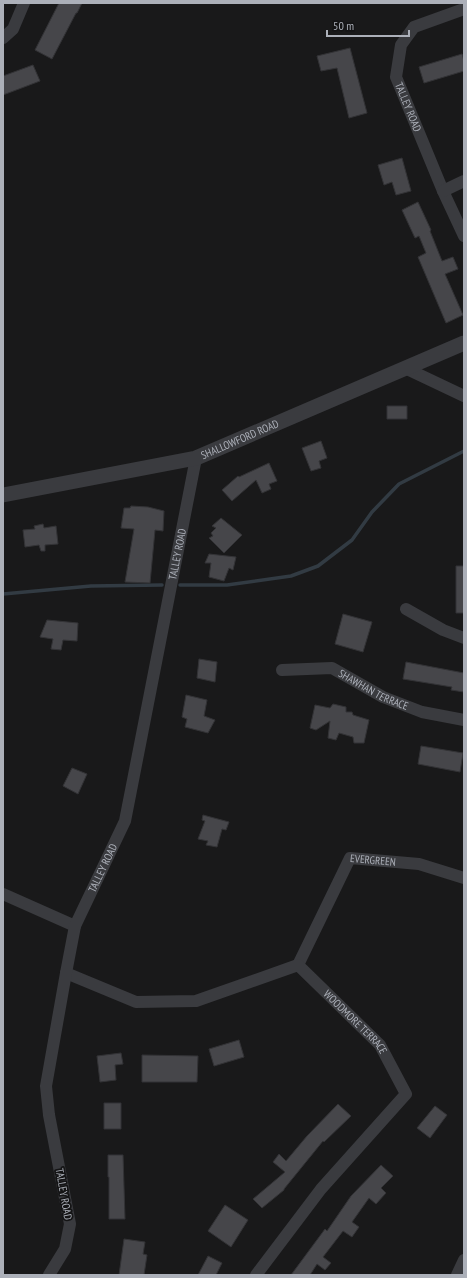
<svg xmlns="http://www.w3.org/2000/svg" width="467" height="1278" viewBox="0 0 467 1278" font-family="'PT Sans Narrow',sans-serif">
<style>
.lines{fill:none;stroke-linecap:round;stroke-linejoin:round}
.stream{stroke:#323b43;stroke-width:3.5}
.building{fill:#46464a;stroke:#333336}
.minor{stroke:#3a3b3f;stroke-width:12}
.tertiary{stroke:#3a3b3f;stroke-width:15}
.labels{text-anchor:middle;stroke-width:3.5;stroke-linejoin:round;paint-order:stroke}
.street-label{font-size:11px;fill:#acb0b9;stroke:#141415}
</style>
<rect width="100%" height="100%" fill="#19191a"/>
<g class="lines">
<!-- stream -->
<path class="stream" d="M 180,585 L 227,585 L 291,576 L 318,566 L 352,540 L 372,512 L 399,484 L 464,451
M 3,594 L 91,586 L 162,585"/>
</g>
<!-- building -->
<path class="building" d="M 59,3 L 82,3 L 77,13 L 76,13 L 52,59 L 35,50 Z
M 350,48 L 367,113 L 349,118 L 337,68 L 321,71 L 317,56 Z
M 462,54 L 464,61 L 464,71 L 424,83 L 419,67 Z
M 33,65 L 40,81 L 3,95 L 3,76 Z
M 402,158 L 411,191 L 396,195 L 392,182 L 384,185 L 378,165 Z
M 418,202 L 431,230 L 430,231 L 442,261 L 453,257 L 458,269 L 445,274 L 463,315 L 446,323 L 418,257 L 426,253 L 419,236 L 415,238 L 402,210 Z
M 387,406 L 407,406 L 407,419 L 387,419 Z
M 321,441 L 327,458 L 319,461 L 321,468 L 311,471 L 302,448 Z
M 269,463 L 277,481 L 269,484 L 271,489 L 262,493 L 256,480 L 232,501 L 222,490 L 238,476 L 239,477 Z
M 131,506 L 148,507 L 164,511 L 163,531 L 155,530 L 150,583 L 125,582 L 134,529 L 121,528 L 124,508 L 130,508 Z
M 221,518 L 242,535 L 224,553 L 209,538 L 213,536 L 211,533 L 216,528 L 212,526 Z
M 43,524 L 44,528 L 56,526 L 58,544 L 45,545 L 45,551 L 41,551 L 39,545 L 25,547 L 23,530 L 35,529 L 34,526 Z
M 209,554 L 236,557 L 233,570 L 229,568 L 224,581 L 209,577 L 211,563 L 205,563 Z
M 456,566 L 464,566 L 464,613 L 456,613 Z
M 343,614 L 372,622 L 363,652 L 335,644 Z
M 47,620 L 78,623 L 77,641 L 63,640 L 61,650 L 51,649 L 53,639 L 40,637 Z
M 199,659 L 217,662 L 215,682 L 197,678 Z
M 406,662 L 464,673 L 464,692 L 451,690 L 452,687 L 403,679 Z
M 186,695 L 207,700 L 204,716 L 215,720 L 208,733 L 185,727 L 187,719 L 182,717 Z
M 333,704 L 346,707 L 346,712 L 352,712 L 353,715 L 369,720 L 364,743 L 354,743 L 353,737 L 339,733 L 336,740 L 328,738 L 330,721 L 316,730 L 310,728 L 315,705 L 330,708 Z
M 421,746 L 463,753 L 460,772 L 418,764 Z
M 72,768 L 87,774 L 78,794 L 63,786 Z
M 203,815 L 229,822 L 226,830 L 222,829 L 217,847 L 206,845 L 208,841 L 198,839 L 205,821 L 202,820 Z
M 239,1040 L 244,1057 L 214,1066 L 209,1049 Z
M 121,1053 L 123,1064 L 115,1065 L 116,1080 L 100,1082 L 97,1056 Z
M 142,1055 L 198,1056 L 197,1082 L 142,1082 Z
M 104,1103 L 121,1103 L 121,1129 L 104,1129 Z
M 338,1104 L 351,1116 L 324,1142 L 323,1141 L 284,1189 L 284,1190 L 262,1208 L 253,1199 L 285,1172 L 273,1162 L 279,1154 L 286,1161 L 307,1136 Z
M 435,1106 L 447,1115 L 430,1138 L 417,1128 Z
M 108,1155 L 123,1155 L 125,1219 L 109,1219 L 109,1177 L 108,1177 Z
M 381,1165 L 393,1176 L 381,1188 L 386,1193 L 376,1204 L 369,1198 L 352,1222 L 359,1227 L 352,1237 L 343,1231 L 323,1257 L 331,1263 L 325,1270 L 317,1264 L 310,1275 L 291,1275 L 325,1229 L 327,1231 L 351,1196 Z
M 225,1205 L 248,1220 L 231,1247 L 208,1231 Z
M 124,1239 L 145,1242 L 143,1254 L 147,1255 L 144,1275 L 119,1275 Z
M 208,1256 L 222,1263 L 216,1275 L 198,1275 Z"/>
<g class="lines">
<!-- minor -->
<g class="minor">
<path id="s1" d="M 464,9 L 414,27 L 401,45 L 396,77 L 443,191 L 464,236"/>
<path d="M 3,38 L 13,29 L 24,3"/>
<path d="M 443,191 L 464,181"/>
<path d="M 405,368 L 464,396"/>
<path d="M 406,609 L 443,630 L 464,638"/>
<path id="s2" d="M 282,670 L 332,668 L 383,697 L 422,712 L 464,720"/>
<path d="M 3,894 L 75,926"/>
<path id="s3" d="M 298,965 L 350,858 L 419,864 L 464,878"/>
<path id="s4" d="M 66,973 L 136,1002 L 196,1001 L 298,965 L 380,1045 L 406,1094 L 321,1189 L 256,1275"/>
<path id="s5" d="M 49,1275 L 65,1249 L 70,1224 L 49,1115 L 46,1086 L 66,973 L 75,926 L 125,821 L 196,458"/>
<path d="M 457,1275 L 464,1260"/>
</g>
<!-- tertiary -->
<path class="tertiary" id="s6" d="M 3,495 L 196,458 L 464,343"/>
</g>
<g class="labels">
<!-- street labels -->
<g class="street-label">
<text dy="4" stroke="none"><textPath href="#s1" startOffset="140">TALLEY ROAD</textPath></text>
<text dy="4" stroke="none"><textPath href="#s6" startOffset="244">SHALLOWFORD ROAD</textPath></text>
<text dy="4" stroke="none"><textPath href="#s5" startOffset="747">TALLEY ROAD</textPath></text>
<text dy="4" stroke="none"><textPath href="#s2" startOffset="97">SHAWHAN TERRACE</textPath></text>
<text dy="4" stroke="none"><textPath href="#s3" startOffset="142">EVERGREEN</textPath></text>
<text dy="4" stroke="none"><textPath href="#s5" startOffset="423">TALLEY ROAD</textPath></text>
<text dy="4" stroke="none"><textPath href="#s4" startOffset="325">WOODMORE TERRACE</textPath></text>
<text transform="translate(64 1194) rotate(80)" y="4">TALLEY ROAD</text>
</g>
</g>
<!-- border -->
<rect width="467" height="1278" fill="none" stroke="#acb0b9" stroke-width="8"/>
<!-- scale -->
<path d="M327 30v6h82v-6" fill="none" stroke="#acb0b9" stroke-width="2"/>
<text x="333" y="30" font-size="12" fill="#acb0b9" stroke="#141415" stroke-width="3" paint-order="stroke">50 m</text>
</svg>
